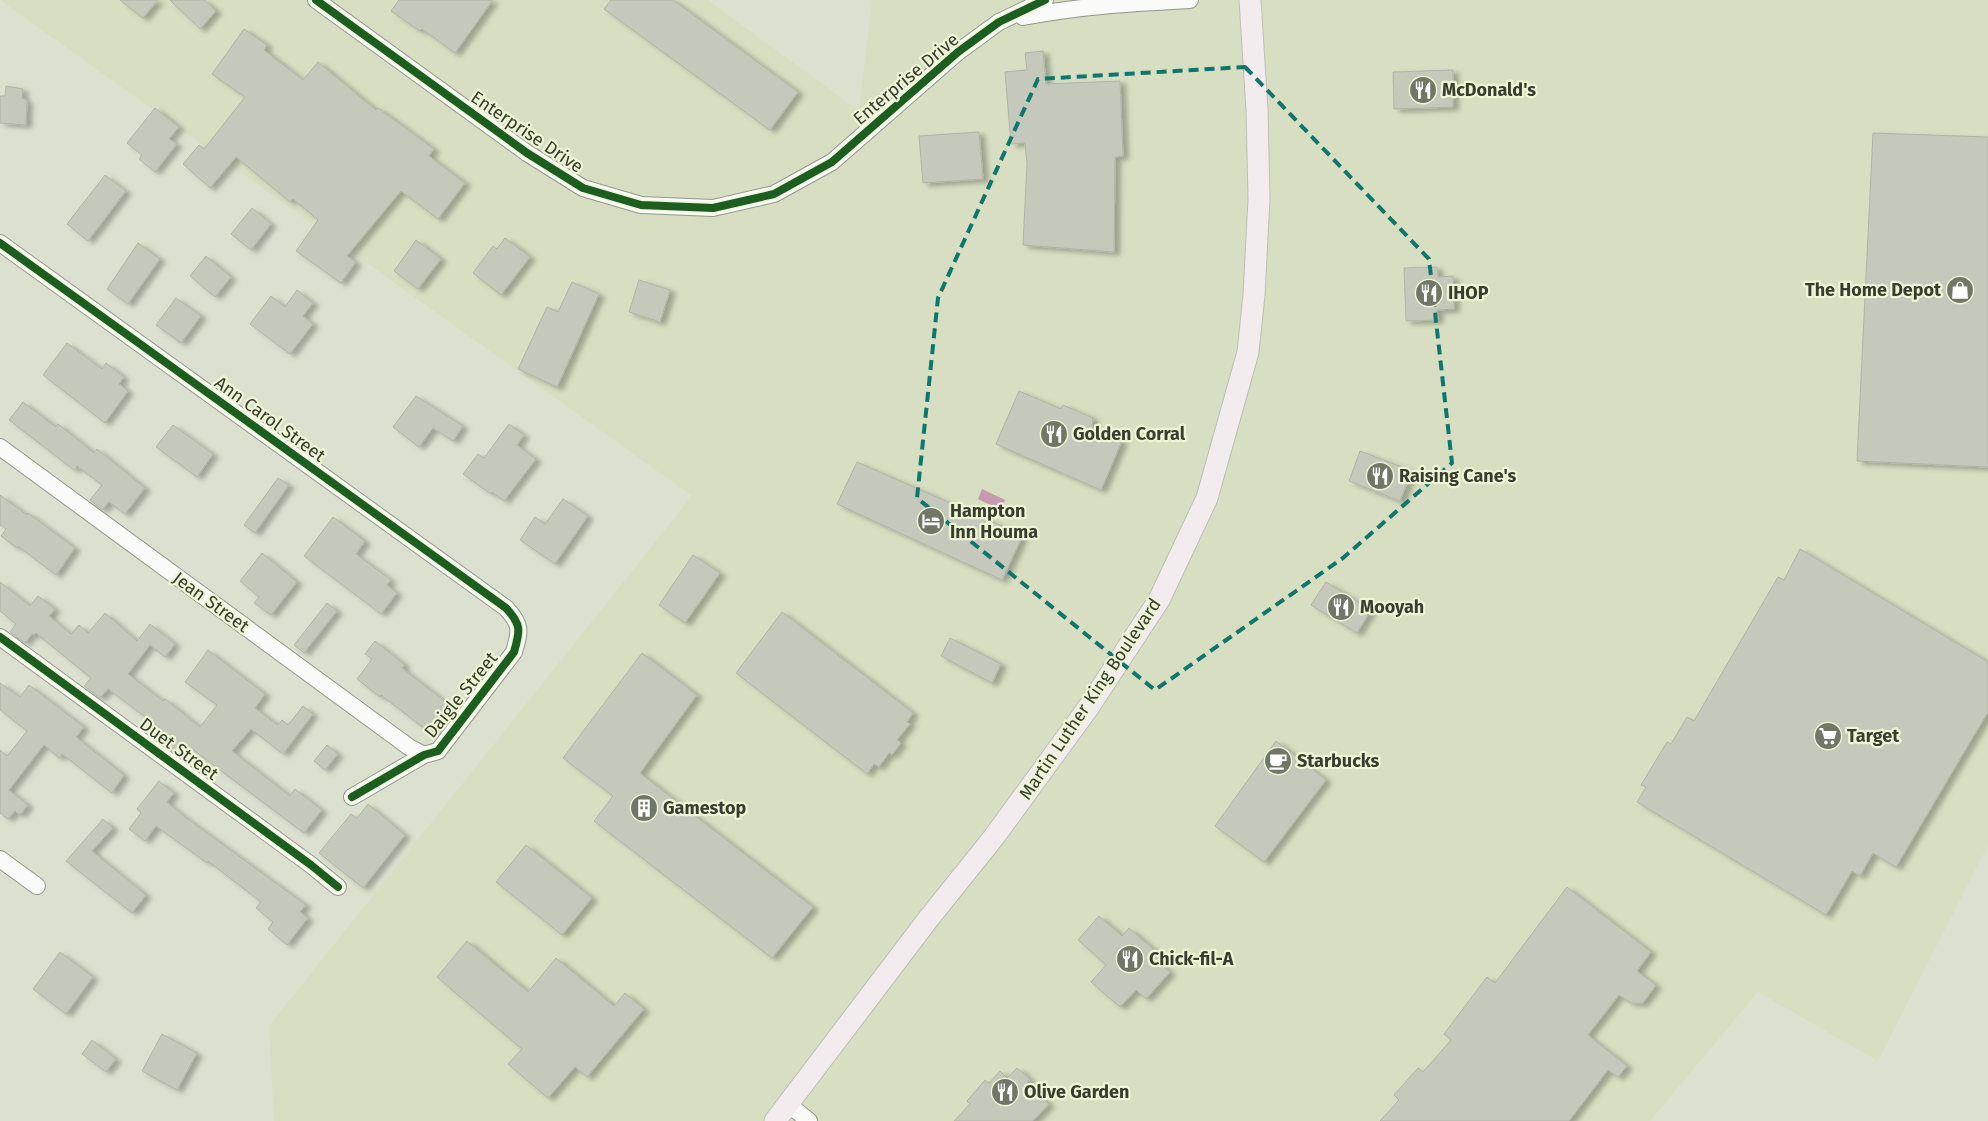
<svg xmlns="http://www.w3.org/2000/svg" width="1988" height="1121" viewBox="0 0 1988 1121" font-family="'Fira Sans',sans-serif">
<style>
.built{fill:#d7dec1}
.water{fill:#c799b1}
.building{fill:#c5c9bb;stroke:#b0b4a6;filter:url(#shadow)}
.lines{fill:none;stroke-linecap:round;stroke-linejoin:round}
.minor-casing{stroke:#94988b;stroke-width:18}
.major-casing{stroke:#bcbfb5;stroke-width:23}
.minor{stroke:#fafaf8;stroke-width:16}
.major{stroke:#f3ecee;stroke-width:21}
.cycleway-casing{stroke:#eef5d5;stroke-width:11}
.cycleway{stroke:#1b5e20;stroke-width:8}
.marked{fill:none;stroke:#0f766e;stroke-width:4;stroke-dasharray:10 6;stroke-linejoin:round}
.labels{text-anchor:middle;stroke-width:4.5;stroke-linejoin:round;paint-order:stroke}
.street-label{font-size:18px;fill:#393c2f;stroke:#eef5d5}
.poi-label{font-size:18px;font-weight:bold;fill:#393c2f;stroke:#eef5d5;text-anchor:start}
</style>
<defs>
<filter id="shadow"><feDropShadow dx="5.5" dy="3" stdDeviation="2.5" flood-color="#0004"/></filter>
</defs>
<rect width="100%" height="100%" fill="#dce1cf"/>
<!-- built -->
<path class="built" d="M 0,0 L 708,0 L 859,111 L 872,0 L 1988,0 L 1988,845 L 1878,1061 L 1758,992 L 1650,1121 L 274,1121 L 269,1026 L 692,496 Z"/>
<!-- water -->
<path class="water" d="M 982,489 L 1005,500 L 1001,510 L 978,499 Z"/>
<!-- building -->
<path class="building" d="M 120,0 L 158,0 L 143,18 Z
M 170,0 L 204,0 L 216,11 L 200,29 Z
M 399,0 L 493,0 L 455,53 L 422,29 L 420,31 L 391,11 Z
M 611,0 L 673,0 L 798,92 L 770,130 L 604,9 Z
M 244,29 L 267,45 L 264,50 L 303,80 L 318,62 L 376,110 L 378,108 L 434,149 L 429,156 L 465,183 L 438,219 L 401,191 L 347,256 L 356,262 L 341,283 L 296,251 L 318,220 L 293,199 L 290,202 L 236,157 L 210,188 L 183,164 L 199,145 L 204,149 L 245,97 L 212,74 Z
M 1043,51 L 1046,84 L 1120,81 L 1123,156 L 1115,157 L 1114,252 L 1023,245 L 1027,164 L 1025,143 L 1011,144 L 1005,72 L 1027,70 L 1025,53 Z
M 1453,70 L 1453,107 L 1394,109 L 1393,72 Z
M 6,86 L 23,89 L 22,98 L 27,100 L 26,125 L 0,123 L 0,96 L 5,96 Z
M 155,108 L 179,127 L 169,139 L 177,144 L 155,172 L 139,159 L 142,155 L 127,143 Z
M 979,132 L 983,179 L 923,183 L 919,136 Z
M 1873,133 L 1988,137 L 1988,467 L 1857,461 Z
M 105,175 L 126,191 L 88,241 L 67,224 Z
M 252,208 L 271,224 L 251,250 L 231,234 Z
M 505,238 L 530,257 L 501,295 L 473,273 L 493,246 L 497,249 Z
M 416,240 L 441,259 L 418,289 L 394,271 Z
M 138,243 L 160,259 L 128,304 L 107,289 Z
M 206,256 L 231,277 L 215,297 L 190,276 Z
M 1437,267 L 1438,277 L 1453,276 L 1454,309 L 1437,310 L 1438,320 L 1406,321 L 1404,268 Z
M 639,280 L 670,290 L 660,322 L 629,312 Z
M 572,282 L 599,294 L 557,387 L 518,369 L 547,307 L 558,312 Z
M 297,290 L 313,303 L 303,316 L 313,324 L 290,354 L 250,324 L 271,296 L 285,307 Z
M 176,298 L 201,316 L 181,343 L 156,325 Z
M 67,343 L 102,369 L 106,363 L 124,377 L 119,384 L 128,391 L 105,423 L 43,375 Z
M 1019,391 L 1061,409 L 1063,405 L 1093,418 L 1092,427 L 1122,441 L 1101,490 L 996,444 Z
M 416,396 L 463,426 L 453,441 L 433,428 L 419,447 L 393,427 Z
M 23,402 L 56,427 L 58,424 L 94,453 L 97,449 L 145,488 L 125,514 L 109,502 L 102,510 L 90,500 L 102,485 L 77,466 L 74,470 L 9,420 Z
M 509,424 L 524,435 L 517,445 L 536,459 L 504,501 L 492,492 L 491,494 L 463,474 L 478,454 L 484,458 Z
M 173,425 L 213,454 L 197,477 L 156,447 Z
M 1360,451 L 1412,471 L 1400,501 L 1349,481 Z
M 857,462 L 1000,525 L 1002,527 L 1022,537 L 1002,580 L 837,504 Z
M 278,478 L 289,485 L 255,533 L 244,525 Z
M 0,495 L 27,515 L 28,513 L 75,548 L 56,575 L 18,546 L 17,548 L 1,536 L 6,529 L 0,525 Z
M 563,499 L 588,516 L 555,564 L 520,540 L 535,517 L 545,524 Z
M 333,517 L 365,541 L 356,554 L 391,580 L 387,585 L 397,593 L 381,614 L 304,556 Z
M 1800,549 L 1988,662 L 1988,712 L 1896,867 L 1873,853 L 1860,876 L 1852,871 L 1826,915 L 1637,802 L 1646,787 L 1641,785 L 1667,742 L 1671,744 L 1687,717 L 1694,721 L 1778,577 L 1784,580 Z
M 262,553 L 297,582 L 271,615 L 254,603 L 259,597 L 240,581 Z
M 693,555 L 720,573 L 685,623 L 659,605 Z
M 0,582 L 30,606 L 38,596 L 55,609 L 49,616 L 71,634 L 79,625 L 88,633 L 105,613 L 137,641 L 150,624 L 175,644 L 165,657 L 150,645 L 128,674 L 163,701 L 165,699 L 200,727 L 217,705 L 185,682 L 208,650 L 265,694 L 255,708 L 278,725 L 282,720 L 288,725 L 303,706 L 313,714 L 283,754 L 251,729 L 232,751 L 290,796 L 295,789 L 322,810 L 304,833 L 183,742 L 175,753 L 157,740 L 164,731 L 108,689 L 100,698 L 84,686 L 91,678 L 36,633 L 34,635 L 32,634 L 25,643 L 10,632 L 16,624 L 0,611 Z
M 1326,582 L 1371,610 L 1357,633 L 1311,605 Z
M 327,603 L 337,611 L 304,653 L 294,645 Z
M 782,612 L 913,713 L 907,722 L 910,724 L 897,740 L 901,743 L 892,755 L 889,753 L 879,767 L 874,764 L 867,774 L 736,673 Z
M 950,638 L 1001,664 L 992,683 L 941,656 Z
M 375,641 L 405,665 L 402,668 L 451,706 L 430,733 L 381,695 L 380,697 L 357,679 L 372,659 L 365,654 Z
M 642,653 L 697,695 L 640,773 L 813,907 L 772,958 L 594,821 L 613,796 L 563,758 Z
M 0,683 L 20,697 L 29,685 L 84,727 L 76,737 L 124,775 L 112,793 L 62,754 L 59,758 L 44,745 L 9,790 L 28,805 L 20,815 L 15,811 L 8,819 L 0,813 L 0,750 L 7,756 L 27,731 L 0,710 Z
M 1276,741 L 1326,780 L 1264,862 L 1215,826 Z
M 327,745 L 338,754 L 325,770 L 314,761 Z
M 159,781 L 174,793 L 167,802 L 185,817 L 306,905 L 300,912 L 308,918 L 287,945 L 268,929 L 273,922 L 256,908 L 261,902 L 208,861 L 207,863 L 156,826 L 145,841 L 129,829 L 141,813 L 137,809 Z
M 368,804 L 405,835 L 363,888 L 319,853 L 351,814 L 357,818 Z
M 103,819 L 113,828 L 92,851 L 146,895 L 132,913 L 66,861 Z
M 526,845 L 592,898 L 562,935 L 496,882 Z
M 1567,887 L 1651,952 L 1637,971 L 1656,985 L 1643,1003 L 1631,1003 L 1619,995 L 1588,1035 L 1627,1066 L 1618,1077 L 1608,1070 L 1569,1121 L 1380,1121 L 1399,1100 L 1394,1095 L 1418,1068 L 1423,1072 L 1451,1040 L 1444,1034 L 1487,977 L 1495,983 Z
M 1099,916 L 1122,936 L 1129,928 L 1162,957 L 1158,962 L 1170,972 L 1146,999 L 1136,990 L 1120,1007 L 1091,982 L 1106,965 L 1078,940 Z
M 467,941 L 528,992 L 556,958 L 614,1006 L 625,993 L 644,1009 L 587,1077 L 575,1067 L 548,1098 L 508,1064 L 522,1049 L 437,977 Z
M 60,952 L 93,977 L 66,1014 L 33,989 Z
M 162,1034 L 197,1053 L 177,1090 L 142,1071 Z
M 92,1040 L 116,1059 L 106,1072 L 82,1054 Z
M 1017,1068 L 1030,1079 L 1026,1084 L 1049,1104 L 1033,1121 L 954,1121 L 970,1104 L 967,1101 L 985,1080 L 989,1083 L 1000,1071 L 1007,1078 Z"/>
<g class="lines">
<!-- minor casing -->
<g class="minor-casing">
<path id="minor" d="M 316,0 L 527,153 L 583,188 L 641,205 L 713,208 L 774,194 L 832,162 L 958,52 L 999,22 L 1045,0
M 1023,17 C 1079,6 1134,3 1190,0
M 0,243 L 506,608 C 522,625 520,631 514,652 L 438,751 L 424,755 L 352,797
M 0,447 L 409,747 L 424,755
M 0,637 L 311,865 L 338,887
M 0,859 L 37,886
M 788,1104 L 809,1121"/>
</g>
<!-- major casing -->
<g class="major-casing">
<path id="major" d="M 775,1121 L 929,918 L 994,837 L 1088,708 L 1159,600 L 1207,498 L 1248,352 L 1254,295 L 1259,199 L 1257,109 L 1250,0"/>
</g>
<!-- minor -->
<use href="#minor" class="minor"/>
<!-- major -->
<use href="#major" class="major"/>
<!-- cycleway casing -->
<g class="cycleway-casing">
<path id="cycleway" d="M 316,0 L 527,153 L 583,188 L 641,205 L 713,208 L 774,194 L 832,162 L 958,52 L 999,22 L 1045,0
M 0,243 L 506,608 C 522,625 520,631 514,652 L 438,751 L 424,755 L 352,797
M 0,637 L 311,865 L 338,887"/>
</g>
<!-- cycleway -->
<use href="#cycleway" class="cycleway"/>
</g>
<!-- marked area -->
<path class="marked" d="M 1245,67 L 1429,259 L 1452,463 L 1343,558 L 1155,690 L 917,498 L 938,298 L 1038,79 Z"/>
<!-- icons -->
<defs>
<g id="restaurant-disc" transform="scale(1.4375)"><circle r="9.5" fill="#727667" stroke="#eef5d5"/><path d="M-5-6h1v4h1v-4h1v4h1v-4h1v5L-1.5 .5V6h-2V.5L-5-1ZM5-6V6H3V1.5H1.5Q1.5-4 5-6Z" fill="#fff"/></g>
<g id="shop-disc" transform="scale(1.4375)"><circle r="9.5" fill="#727667" stroke="#eef5d5"/><path d="M-5-2.5h2.3a2.7 3.5 0 0 1 5.4 0H5L5.5 6h-11ZM-1.5-2.5h3a1.5 2.3 0 0 0-3 0Z" fill="#fff"/></g>
<g id="hotel-disc" transform="scale(1.4375)"><circle r="9.5" fill="#727667" stroke="#eef5d5"/><path d="M-6-4.5h1.5V1H6V5H4.5V3h-9V5H-6ZM-4 0a1.8 1.8 0 1 1 3.6 0ZM.5 0V-2.5h3Q6-2.5 6 0Z" fill="#fff"/></g>
<g id="supermarket-disc" transform="scale(1.4375)"><circle r="9.5" fill="#727667" stroke="#eef5d5"/><path d="M-6-5.5h2.5l.6 2H6L4.5 2H-2.5L-4.4-4H-6ZM-1.5 3.2a1.3 1.3 0 1 0 .1 0ZM3 3.2a1.3 1.3 0 1 0 .1 0Z" fill="#fff"/></g>
<g id="cafe-disc" transform="scale(1.4375)"><circle r="9.5" fill="#727667" stroke="#eef5d5"/><path d="M-5.5-4.5H6V0H3Q3 3.5 0 3.5H-2.5Q-5.5 3.5-5.5 0ZM3-3.2v2h1.7v-2ZM-6 4.5H4V6H-6Z" fill="#fff"/></g>
<g id="building-disc" transform="scale(1.4375)"><circle r="9.5" fill="#727667" stroke="#eef5d5"/><path d="M-4-6H4V6H1V3H-1V6H-4ZM-2.5-4.3h1.7v1.8h-1.7ZM.8-4.3h1.7v1.8H.8ZM-2.5-1h1.7V.8h-1.7ZM.8-1h1.7V.8H.8Z" fill="#fff"/></g>
</defs>
<g fill-rule="evenodd">
<use href="#restaurant-disc" x="1423" y="90"/>
<use href="#shop-disc" x="1960" y="290"/>
<use href="#restaurant-disc" x="1429" y="293"/>
<use href="#restaurant-disc" x="1054" y="434"/>
<use href="#restaurant-disc" x="1380" y="476"/>
<use href="#hotel-disc" x="931" y="521"/>
<use href="#restaurant-disc" x="1341" y="607"/>
<use href="#supermarket-disc" x="1828" y="736"/>
<use href="#cafe-disc" x="1278" y="761"/>
<use href="#building-disc" x="644" y="808"/>
<use href="#restaurant-disc" x="1130" y="959"/>
<use href="#restaurant-disc" x="1005" y="1092"/>
</g>
<g class="labels">
<!-- street labels -->
<g class="street-label">
<text transform="translate(906 79) rotate(-40)" y="6">Enterprise Drive</text>
<text transform="translate(527 132) rotate(34)" y="6">Enterprise Drive</text>
<text transform="translate(270 419) rotate(36)" y="6">Ann Carol Street</text>
<text transform="translate(211 602) rotate(36)" y="6">Jean Street</text>
<text transform="translate(461 695) rotate(-51)" y="6">Daigle Street</text>
<text transform="translate(1090 699) rotate(-56)" y="6">Martin Luther King Boulevard</text>
<text transform="translate(179 749) rotate(36)" y="6">Duet Street</text>
</g>
<!-- poi labels -->
<g class="poi-label">
<text x="1442" y="96">McDonald's</text>
<text x="1941" y="296" text-anchor="end">The Home Depot</text>
<text x="1448" y="299">IHOP</text>
<text x="1073" y="440">Golden Corral</text>
<text x="1399" y="482">Raising Cane's</text>
<text x="950" y="517">Hampton<tspan x="950" dy="21">Inn Houma</tspan></text>
<text x="1360" y="613">Mooyah</text>
<text x="1847" y="742">Target</text>
<text x="1297" y="767">Starbucks</text>
<text x="663" y="814">Gamestop</text>
<text x="1149" y="965">Chick-fil-A</text>
<text x="1024" y="1098">Olive Garden</text>
</g>
</g>
</svg>
